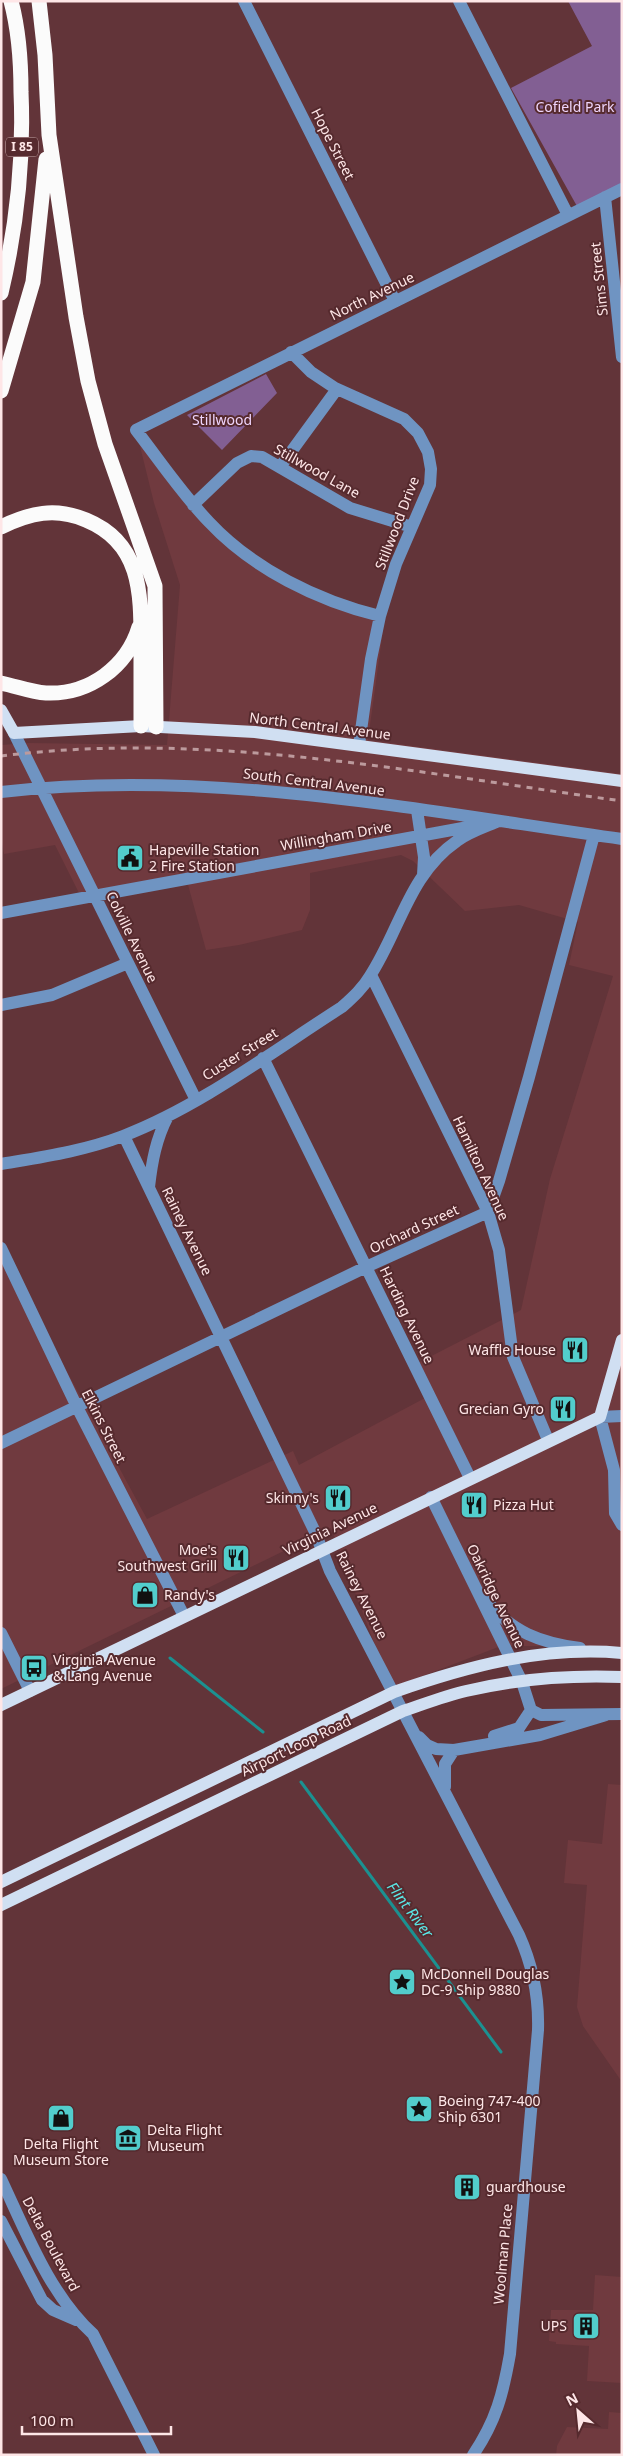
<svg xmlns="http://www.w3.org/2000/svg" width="623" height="2456" viewBox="0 0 623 2456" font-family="'Noto Sans',sans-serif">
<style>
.built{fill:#703a3f}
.green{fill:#825f93}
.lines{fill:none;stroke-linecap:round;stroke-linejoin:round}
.stream{stroke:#1b9191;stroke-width:3}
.minor{stroke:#6f94c2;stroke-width:12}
.major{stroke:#d0dff2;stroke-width:12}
.highway{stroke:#fbfbfb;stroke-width:15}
.rail{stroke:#bc9a9d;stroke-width:3;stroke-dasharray:6 6;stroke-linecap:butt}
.labels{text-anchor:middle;stroke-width:4;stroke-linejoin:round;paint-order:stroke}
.shield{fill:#562a2e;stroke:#ccaeb0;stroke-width:1}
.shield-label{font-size:12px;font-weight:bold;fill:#fee6e7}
.park-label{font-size:14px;fill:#efd5fc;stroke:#562a2e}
.street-label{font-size:14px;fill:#fee6e7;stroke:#562a2e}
.poi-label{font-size:14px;fill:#fee6e7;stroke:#562a2e;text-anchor:start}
.water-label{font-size:15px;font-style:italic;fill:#5be8e7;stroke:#562a2e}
</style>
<rect width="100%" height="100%" fill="#623439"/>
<!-- built -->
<path class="built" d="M 136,430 L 234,546 L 324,599 L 384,623 L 368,740 L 622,774 L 622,1646 L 501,1646 L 391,1688 L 331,1528 L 1,1689 L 1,1242 L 28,1300 L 147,1519 L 293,1451 L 299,1465 L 425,1398 L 410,1367 L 521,1310 L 550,1179 L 613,976 L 569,965 L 578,922 L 519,905 L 465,911 L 413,861 L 401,855 L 310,873 L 310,910 L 302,930 L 239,945 L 206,950 L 185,874 L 79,893 L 55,845 L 4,854 L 1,838 L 1,745 L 28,743 L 167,745 L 180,585 L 154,503 Z
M 608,1784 L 622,1785 L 622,2082 L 583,2026 L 577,2007 L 587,1885 L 564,1883 L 568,1840 L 602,1844 Z
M 595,2275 L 622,2277 L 622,2383 L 587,2381 L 589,2346 L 556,2344 L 556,2342 L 549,2341 L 551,2310 L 593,2310 Z
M 609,2412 L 622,2413 L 622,2455 L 556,2455 L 557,2446 L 567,2427 L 608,2429 Z"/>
<!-- green -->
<path class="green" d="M 568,1 L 622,1 L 622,185 L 578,208 L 511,88 L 592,46 Z
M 266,374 L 277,393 L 222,450 L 187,415 Z"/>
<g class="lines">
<!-- stream -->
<path class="stream" d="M 170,1658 L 263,1732
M 301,1782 L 501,2052"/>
<!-- minor -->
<path class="minor" d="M 244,1 L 395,301
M 459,1 L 568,215
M 605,197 L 622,357
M 291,352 L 311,372 L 335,388 L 404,419 L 418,433 L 428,452 L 431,469 L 430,485 L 396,564 L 380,616 L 371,659 L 359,745
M 280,467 L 337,389
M 193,505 L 237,463 L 251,456 L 262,457 L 350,508 L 412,527
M 380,616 C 318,601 253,569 209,522 C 182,494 160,461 136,430 L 622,189
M 14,733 L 196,1100
M 1,792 C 209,768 416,810 622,839
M 417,810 L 424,857 L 423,875
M 1,913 L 479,825
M 371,975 L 488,1212 L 499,1250 L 513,1357 L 548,1440
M 1,1005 L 52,995 L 128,963
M 263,1058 L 470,1478
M 124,1136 L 315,1532 L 330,1571 L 519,1935 C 533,1966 539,1997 538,2030 L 510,2354 C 503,2394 496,2421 473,2455
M 1,1164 C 42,1157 84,1151 123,1136 C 199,1107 273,1051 342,1007 C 353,997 363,988 370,976 C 400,930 409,874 457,841 C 469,832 485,827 499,821
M 149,1187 C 152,1161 156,1139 168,1116
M 1,1248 L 77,1407 L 184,1616
M 622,1416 L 600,1417 L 614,1470 L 615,1513 L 622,1525
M 1,1443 L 366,1267 L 488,1212 L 499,1181 L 529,1077 L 594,835
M 431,1497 L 522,1682 L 531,1710
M 486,1600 C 511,1632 541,1643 580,1648
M 1,1633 L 30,1691
M 531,1710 L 541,1715 L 622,1714
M 494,1736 L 519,1728 L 531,1710
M 419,1737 L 427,1745 L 436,1749 L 454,1750 L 540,1735 L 606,1715
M 445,1787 L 445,1764 L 454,1750
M 1,2179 C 26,2232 50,2295 93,2334 L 154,2455
M 1,2221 L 42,2300 L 53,2310 L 76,2320"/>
<!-- major -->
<path class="major" d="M 1,710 L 14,733 L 141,726 L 255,732 L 622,781
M 1,1705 L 600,1417 L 622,1340
M 1,1882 L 394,1692 C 468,1666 543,1646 622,1653
M 1,1905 L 403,1711 C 424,1704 445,1696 466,1691 C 517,1679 570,1675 622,1677"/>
<!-- highway -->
<path class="highway" d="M 39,1 L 45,55 L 49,135 L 76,317 L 88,381 L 105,444 L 155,586 L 156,727
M 1,293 C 17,226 24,160 21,92 C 21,61 19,31 11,1
M 1,391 L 33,282 L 46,159
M 1,527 C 30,513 55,507 86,520 C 142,543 141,594 141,646 C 141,673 141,700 141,726
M 1,683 C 16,686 31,692 46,693 C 89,695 127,667 139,627"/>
<!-- rail -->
<path class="rail" d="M 1,756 C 208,730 417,773 622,801"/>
</g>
<!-- icons -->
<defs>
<g id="civic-square" transform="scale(1.4375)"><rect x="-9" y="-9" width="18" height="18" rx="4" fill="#52cdcc" stroke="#562a2e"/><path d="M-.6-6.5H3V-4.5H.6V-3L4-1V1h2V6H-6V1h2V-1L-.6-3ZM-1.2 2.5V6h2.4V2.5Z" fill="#111"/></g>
<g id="restaurant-square" transform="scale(1.4375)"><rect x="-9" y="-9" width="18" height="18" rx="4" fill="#52cdcc" stroke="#562a2e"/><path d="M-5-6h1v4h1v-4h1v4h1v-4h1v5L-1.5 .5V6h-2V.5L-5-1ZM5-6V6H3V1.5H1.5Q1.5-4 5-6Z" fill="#111"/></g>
<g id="shop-square" transform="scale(1.4375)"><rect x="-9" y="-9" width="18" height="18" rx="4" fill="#52cdcc" stroke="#562a2e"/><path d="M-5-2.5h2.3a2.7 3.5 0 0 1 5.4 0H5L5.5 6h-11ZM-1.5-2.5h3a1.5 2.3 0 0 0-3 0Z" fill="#111"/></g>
<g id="bus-square" transform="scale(1.4375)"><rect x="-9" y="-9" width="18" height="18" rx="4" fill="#52cdcc" stroke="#562a2e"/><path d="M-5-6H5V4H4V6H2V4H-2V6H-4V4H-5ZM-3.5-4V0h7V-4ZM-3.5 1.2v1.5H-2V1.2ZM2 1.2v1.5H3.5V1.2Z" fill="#111"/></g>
<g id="sight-square" transform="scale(1.4375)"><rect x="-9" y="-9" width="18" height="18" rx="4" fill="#52cdcc" stroke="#562a2e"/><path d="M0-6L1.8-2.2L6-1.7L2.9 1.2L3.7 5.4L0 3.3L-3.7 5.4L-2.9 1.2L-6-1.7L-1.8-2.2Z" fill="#111"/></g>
<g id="museum-square" transform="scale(1.4375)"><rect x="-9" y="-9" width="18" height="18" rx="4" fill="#52cdcc" stroke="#562a2e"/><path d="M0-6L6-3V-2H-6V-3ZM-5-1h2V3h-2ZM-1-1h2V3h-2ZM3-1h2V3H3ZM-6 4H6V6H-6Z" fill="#111"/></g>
<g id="building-square" transform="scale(1.4375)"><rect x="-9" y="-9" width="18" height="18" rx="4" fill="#52cdcc" stroke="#562a2e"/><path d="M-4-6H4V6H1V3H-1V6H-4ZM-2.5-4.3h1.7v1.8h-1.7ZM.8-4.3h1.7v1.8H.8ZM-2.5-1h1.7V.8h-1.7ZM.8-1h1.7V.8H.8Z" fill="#111"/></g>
</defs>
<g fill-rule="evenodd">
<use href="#civic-square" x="130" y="858"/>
<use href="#restaurant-square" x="575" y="1350"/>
<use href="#restaurant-square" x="563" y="1409"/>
<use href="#restaurant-square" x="338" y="1498"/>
<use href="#restaurant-square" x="474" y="1505"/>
<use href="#restaurant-square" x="236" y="1558"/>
<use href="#shop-square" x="145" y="1595"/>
<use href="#bus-square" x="34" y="1668"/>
<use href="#sight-square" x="402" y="1982"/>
<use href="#sight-square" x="419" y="2109"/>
<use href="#shop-square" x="61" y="2118"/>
<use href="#museum-square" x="128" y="2138"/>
<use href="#building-square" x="467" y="2187"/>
<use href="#building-square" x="586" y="2326"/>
</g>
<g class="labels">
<!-- shield labels -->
<rect class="shield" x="6" y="137.5" width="32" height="19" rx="4"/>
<g class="shield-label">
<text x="22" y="151">I 85</text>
</g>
<!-- park labels -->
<g class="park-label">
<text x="575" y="112">Cofield Park</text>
<text x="222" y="425">Stillwood</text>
</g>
<!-- street labels -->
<g class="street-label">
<text transform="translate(333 144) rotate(63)" y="5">Hope Street</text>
<text transform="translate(599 279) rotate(-96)" y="5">Sims Street</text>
<text transform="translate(372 296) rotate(-26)" y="5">North Avenue</text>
<text transform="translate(317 471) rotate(29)" y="5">Stillwood Lane</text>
<text transform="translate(397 523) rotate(-69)" y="5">Stillwood Drive</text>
<text transform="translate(320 726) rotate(7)" y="5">North Central Avenue</text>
<text transform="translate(314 782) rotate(7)" y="5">South Central Avenue</text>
<text transform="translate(336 836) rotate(-10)" y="5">Willingham Drive</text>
<text transform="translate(132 937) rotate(64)" y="5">Colville Avenue</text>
<text transform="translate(240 1054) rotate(-32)" y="5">Custer Street</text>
<text transform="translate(481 1168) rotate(65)" y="5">Hamilton Avenue</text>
<text transform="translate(414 1229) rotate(-25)" y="5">Orchard Street</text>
<text transform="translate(187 1231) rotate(64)" y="5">Rainey Avenue</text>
<text transform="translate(407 1315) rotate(64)" y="5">Harding Avenue</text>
<text transform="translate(104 1426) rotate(63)" y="5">Elkins Street</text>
<text transform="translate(330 1529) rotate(-26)" y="5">Virginia Avenue</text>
<text transform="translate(362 1595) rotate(63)" y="5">Rainey Avenue</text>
<text transform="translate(496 1596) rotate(64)" y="5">Oakridge Avenue</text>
<text transform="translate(296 1746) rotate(-26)" y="5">Airport Loop Road</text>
<text transform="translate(51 2244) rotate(62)" y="5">Delta Boulevard</text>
<text transform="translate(503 2254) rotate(-85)" y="5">Woolman Place</text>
</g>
<!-- poi labels -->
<g class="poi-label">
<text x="149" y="855">Hapeville Station<tspan x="149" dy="16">2 Fire Station</tspan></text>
<text x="556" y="1355" text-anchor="end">Waffle House</text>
<text x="544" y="1414" text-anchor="end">Grecian Gyro</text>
<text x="319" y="1503" text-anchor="end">Skinny's</text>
<text x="493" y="1510">Pizza Hut</text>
<text x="217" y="1555" text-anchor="end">Moe's<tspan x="217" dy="16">Southwest Grill</tspan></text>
<text x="164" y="1600">Randy's</text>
<text x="53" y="1665">Virginia Avenue<tspan x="53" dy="16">&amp; Lang Avenue</tspan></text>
<text x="421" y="1979">McDonnell Douglas<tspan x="421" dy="16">DC-9 Ship 9880</tspan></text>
<text x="438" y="2106">Boeing 747-400<tspan x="438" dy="16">Ship 6301</tspan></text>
<text x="147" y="2135">Delta Flight<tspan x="147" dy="16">Museum</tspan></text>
<text x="61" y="2149" text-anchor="middle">Delta Flight<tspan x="61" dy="16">Museum Store</tspan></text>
<text x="486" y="2192">guardhouse</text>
<text x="567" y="2331" text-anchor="end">UPS</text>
</g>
<!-- water labels -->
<g class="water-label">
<text transform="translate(410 1910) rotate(53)" y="5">Flint River</text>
</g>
</g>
<!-- border -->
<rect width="623" height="2456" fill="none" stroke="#fee6e7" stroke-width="5"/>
<!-- north arrow -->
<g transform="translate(578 2411) rotate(333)" stroke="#562a2e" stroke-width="4" paint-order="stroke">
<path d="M0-4L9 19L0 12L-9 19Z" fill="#fee6e7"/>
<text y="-8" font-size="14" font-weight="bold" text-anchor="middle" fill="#fee6e7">N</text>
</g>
<!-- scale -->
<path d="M22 2426v8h149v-8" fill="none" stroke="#fee6e7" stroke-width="2.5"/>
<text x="30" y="2426" font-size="15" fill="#fee6e7" stroke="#562a2e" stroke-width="4" paint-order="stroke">100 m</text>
</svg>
